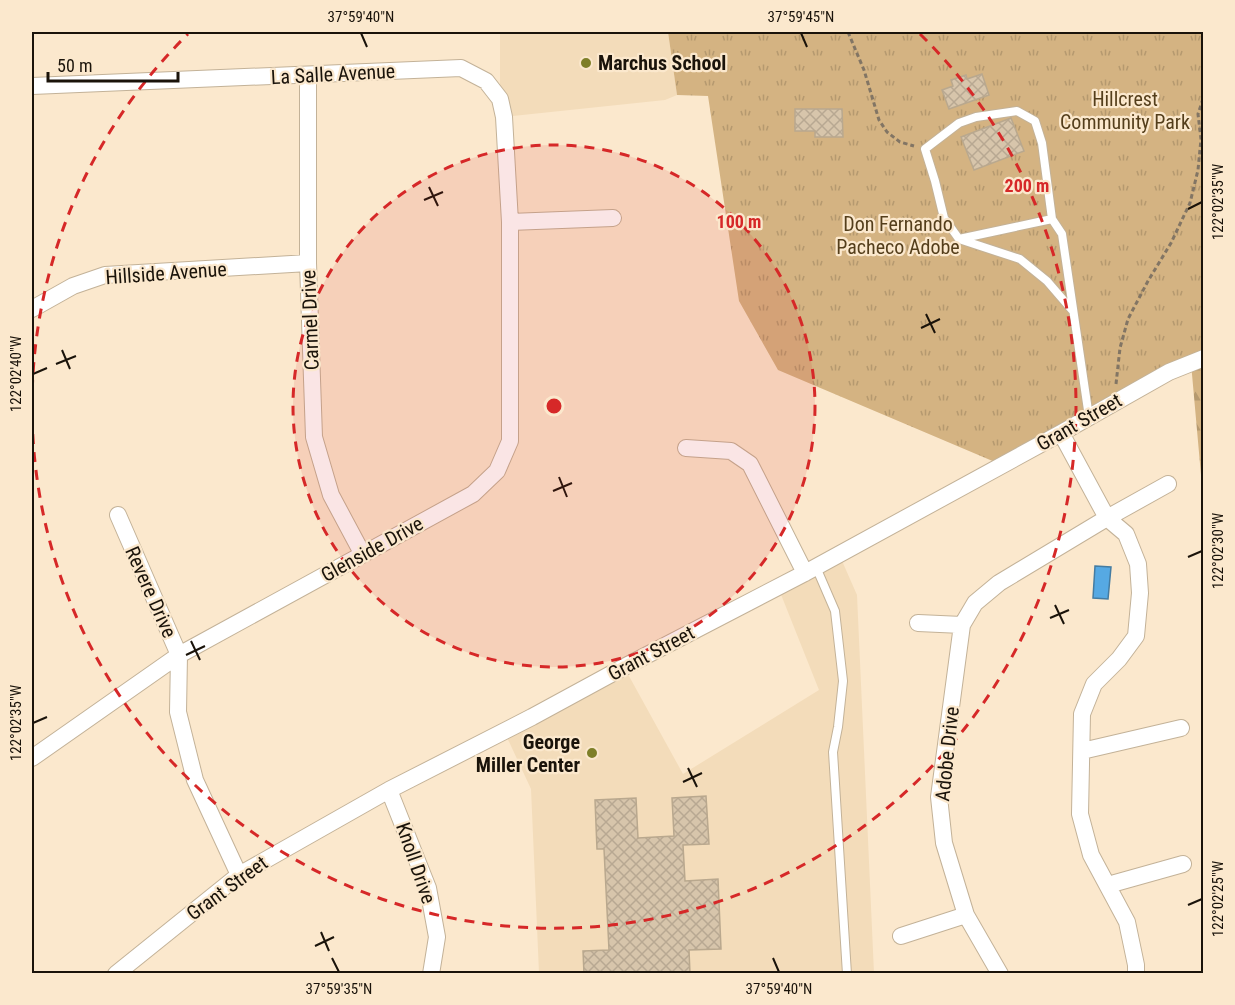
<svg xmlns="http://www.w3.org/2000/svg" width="1235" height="1005" viewBox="0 0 1235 1005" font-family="'Roboto Condensed',sans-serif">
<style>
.built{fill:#f3dcba}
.forest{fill:url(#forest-firs)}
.park{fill:url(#park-tufts)}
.water{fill:#56a9e3;stroke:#447ca2;stroke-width:1.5}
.building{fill:url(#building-cross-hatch);stroke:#b9a88e;stroke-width:1.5}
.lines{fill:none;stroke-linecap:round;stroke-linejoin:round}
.service-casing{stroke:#c3b298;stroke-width:10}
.minor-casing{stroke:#c3b298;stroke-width:18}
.path{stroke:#827564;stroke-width:3;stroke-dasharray:4.5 3;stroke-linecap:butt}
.service{stroke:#fff;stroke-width:8}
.minor{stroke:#fff;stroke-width:16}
.ticks{fill:none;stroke:#1a130a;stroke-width:2}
.ring{fill:none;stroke:#d62828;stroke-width:3;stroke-dasharray:10 8}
.poi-dot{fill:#7e7f28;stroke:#fbe8cd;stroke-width:2}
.labels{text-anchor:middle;stroke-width:4.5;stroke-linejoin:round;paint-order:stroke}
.poi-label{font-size:20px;font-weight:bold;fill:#1a130a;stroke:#fbe8cd;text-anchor:start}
.street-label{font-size:20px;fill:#1a130a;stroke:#fbe8cd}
.park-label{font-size:20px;fill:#543e1b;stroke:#fbe8cd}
.centre{fill:#d62828;stroke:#fbe8cd;stroke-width:3}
.ring-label{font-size:18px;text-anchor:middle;font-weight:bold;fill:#d62828;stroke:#fbe8cd;stroke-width:4.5;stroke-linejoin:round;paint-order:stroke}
.neatline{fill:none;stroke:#1a130a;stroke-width:2}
.ticks-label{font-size:15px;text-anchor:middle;fill:#1a130a}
</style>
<defs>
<pattern id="forest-firs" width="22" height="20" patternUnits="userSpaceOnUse" patternTransform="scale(1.5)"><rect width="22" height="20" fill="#d4b382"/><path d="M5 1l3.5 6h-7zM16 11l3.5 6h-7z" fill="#b5996f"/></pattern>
<pattern id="park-tufts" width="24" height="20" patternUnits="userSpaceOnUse" patternTransform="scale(1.5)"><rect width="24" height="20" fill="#d4b382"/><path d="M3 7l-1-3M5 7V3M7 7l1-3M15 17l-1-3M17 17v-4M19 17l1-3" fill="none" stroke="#b5996f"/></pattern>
<pattern id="building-cross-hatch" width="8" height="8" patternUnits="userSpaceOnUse" patternTransform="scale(1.5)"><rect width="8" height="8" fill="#d7c5ab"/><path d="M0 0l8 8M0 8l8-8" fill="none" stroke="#b8a892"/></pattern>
</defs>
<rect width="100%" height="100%" fill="#fbe8cd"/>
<!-- built -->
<path class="built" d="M 500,32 L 668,32 L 677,95 L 665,100 L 504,117 L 500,99 Z
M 839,554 L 857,595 L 874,973 L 539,973 L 531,789 L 504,731 L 624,667 L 683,774 L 819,690 L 778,587 Z"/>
<!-- forest -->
<path class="forest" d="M 1203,358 L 1203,537 L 1201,475 L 1191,363 Z"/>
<!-- park -->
<path class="park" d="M 668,32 L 1203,32 L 1203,358 L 1002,465 L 778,370 L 739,301 L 708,96 L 677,95 Z"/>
<!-- water -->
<path class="water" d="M 1095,566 L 1111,567 L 1108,599 L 1093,598 Z"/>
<!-- building -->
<path class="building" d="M 982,74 L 989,95 L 949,109 L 942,90 L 953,86 L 951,80 L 966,75 L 967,79 Z
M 795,109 L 842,109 L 843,137 L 815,137 L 815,131 L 795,131 Z
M 1011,118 L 1024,151 L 974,170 L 961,137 Z
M 706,796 L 709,844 L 683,845 L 685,881 L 718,879 L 721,949 L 689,950 L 690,974 L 584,974 L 583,951 L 609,950 L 604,849 L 597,849 L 595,800 L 636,798 L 638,838 L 674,836 L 672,798 Z"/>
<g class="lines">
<!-- service casing -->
<g class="service-casing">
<path id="service" d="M 1052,219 L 959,239 L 1020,259 L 1047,281 L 1072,310
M 959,239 L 944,218 L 935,181 L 925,149 L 959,123 L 976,117 L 1017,111 L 1035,121 L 1042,143 L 1052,219 L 1062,234 L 1089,417
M 816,567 L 835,611 L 843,681 L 838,727 L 833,752 L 847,974"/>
</g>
<!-- minor casing -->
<g class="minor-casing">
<path id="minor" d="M 308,75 L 308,263 L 314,437 L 331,495 L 362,553
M 32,86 L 461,68 L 486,81 L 500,99 L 504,117 L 510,222 L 510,441 L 497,471 L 473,494 L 179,655 L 32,758
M 510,222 L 613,218
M 32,309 L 73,286 L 105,275 L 308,263
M 1061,433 L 1107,518 L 1126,534 L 1138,564 L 1140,593 L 1136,636 L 1119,659 L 1094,684 L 1082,714 L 1080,814 L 1091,855 L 1127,922 L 1136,965 L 1136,974
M 686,448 L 731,451 L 750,464 L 805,573
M 118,515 L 179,655 L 178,712 L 195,780 L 239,875
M 918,623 L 962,625
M 1082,751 L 1181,728
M 389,790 L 428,888 L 437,937 L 431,974
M 1108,885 L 1183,864
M 901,936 L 966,915
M 116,974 L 239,875 L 389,790 L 532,717 L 624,667 L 805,573 L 1061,433 L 1169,372 L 1204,358
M 1000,974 L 966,915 L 944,843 L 939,797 L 962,625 L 975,603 L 999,583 L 1107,518 L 1168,484"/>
</g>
<!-- path -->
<path class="path" d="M 848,32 L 864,70 L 879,120 L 887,132 L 900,142 L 914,146
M 1116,384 L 1120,348 L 1128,319 L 1148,281 L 1171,243 L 1190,203 L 1198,170 L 1201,139 L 1198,114 L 1204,96"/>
<!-- service -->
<use href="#service" class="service"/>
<!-- minor -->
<use href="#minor" class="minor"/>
</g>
<!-- ticks -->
<path class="ticks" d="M 361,33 L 367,47M 801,33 L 807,47M 429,187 L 438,206M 424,200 L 443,192M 1188,209 L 1202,202M 926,314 L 935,333M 921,328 L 940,319M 62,350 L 70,369M 56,364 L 76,356M 33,374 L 47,368M 559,477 L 567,497M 553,491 L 572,483M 1188,557 L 1202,551M 1055,605 L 1064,624M 1050,618 L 1069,610M 191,641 L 200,660M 186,655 L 205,646M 33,723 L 47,717M 688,768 L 697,787M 683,782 L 702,773M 1188,905 L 1202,899M 321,932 L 329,951M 315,946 L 334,937M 332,958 L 339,972M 773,958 L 779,972"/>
<!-- distance rings -->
<circle cx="554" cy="406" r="261" fill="#d62828" fill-opacity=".12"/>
<g class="ring">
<circle cx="554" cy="406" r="261"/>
<path d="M920 34A522 522 0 1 1 188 34"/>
</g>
<!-- markers -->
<g class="poi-dot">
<circle cx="586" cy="63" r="6"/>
<circle cx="592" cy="753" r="6"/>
</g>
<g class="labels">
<!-- poi labels -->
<g class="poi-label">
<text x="598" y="70">Marchus School</text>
<text x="580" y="749" text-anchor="end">George<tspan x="580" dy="23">Miller Center</tspan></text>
</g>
<!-- street labels -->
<g class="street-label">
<text transform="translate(333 74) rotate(-3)" y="7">La Salle Avenue</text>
<text transform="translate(166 273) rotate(-4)" y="7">Hillside Avenue</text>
<text transform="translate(310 320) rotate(-92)" y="7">Carmel Drive</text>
<text transform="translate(1079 422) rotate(-30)" y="7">Grant Street</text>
<text transform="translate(372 549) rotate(-29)" y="7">Glenside Drive</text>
<text transform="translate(151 592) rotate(66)" y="7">Revere Drive</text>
<text transform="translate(651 653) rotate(-28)" y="7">Grant Street</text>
<text transform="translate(947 754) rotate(-84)" y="7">Adobe Drive</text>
<text transform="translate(416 863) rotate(71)" y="7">Knoll Drive</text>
<text transform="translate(227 888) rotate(-36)" y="7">Grant Street</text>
</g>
<!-- park labels -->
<g class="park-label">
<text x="1125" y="106">Hillcrest<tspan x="1125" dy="23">Community Park</tspan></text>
<text x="898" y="231">Don Fernando<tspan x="898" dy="23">Pacheco Adobe</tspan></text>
</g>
</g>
<circle cx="554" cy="406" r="9" class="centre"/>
<g class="ring-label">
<text x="1027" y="192">200 m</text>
<text x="739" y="228">100 m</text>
</g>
<!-- border -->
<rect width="1235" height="1005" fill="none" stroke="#fbe8cd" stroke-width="66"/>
<!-- scale -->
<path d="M48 72v9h130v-9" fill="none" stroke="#1a130a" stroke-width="3"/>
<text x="57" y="72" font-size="18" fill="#1a130a" stroke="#fbe8cd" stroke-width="4.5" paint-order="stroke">50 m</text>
<rect x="33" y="33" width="1169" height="939" class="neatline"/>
<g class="ticks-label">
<text x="361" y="22">37°59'40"N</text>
<text x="801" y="22">37°59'45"N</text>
<text transform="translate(1218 202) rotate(-90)" y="5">122°02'35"W</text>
<text transform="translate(16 374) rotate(-90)" y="5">122°02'40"W</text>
<text transform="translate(1218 551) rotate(-90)" y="5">122°02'30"W</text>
<text transform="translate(16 723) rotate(-90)" y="5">122°02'35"W</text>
<text transform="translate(1218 899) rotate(-90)" y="5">122°02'25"W</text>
<text x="339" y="994">37°59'35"N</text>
<text x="779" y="994">37°59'40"N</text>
</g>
</svg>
